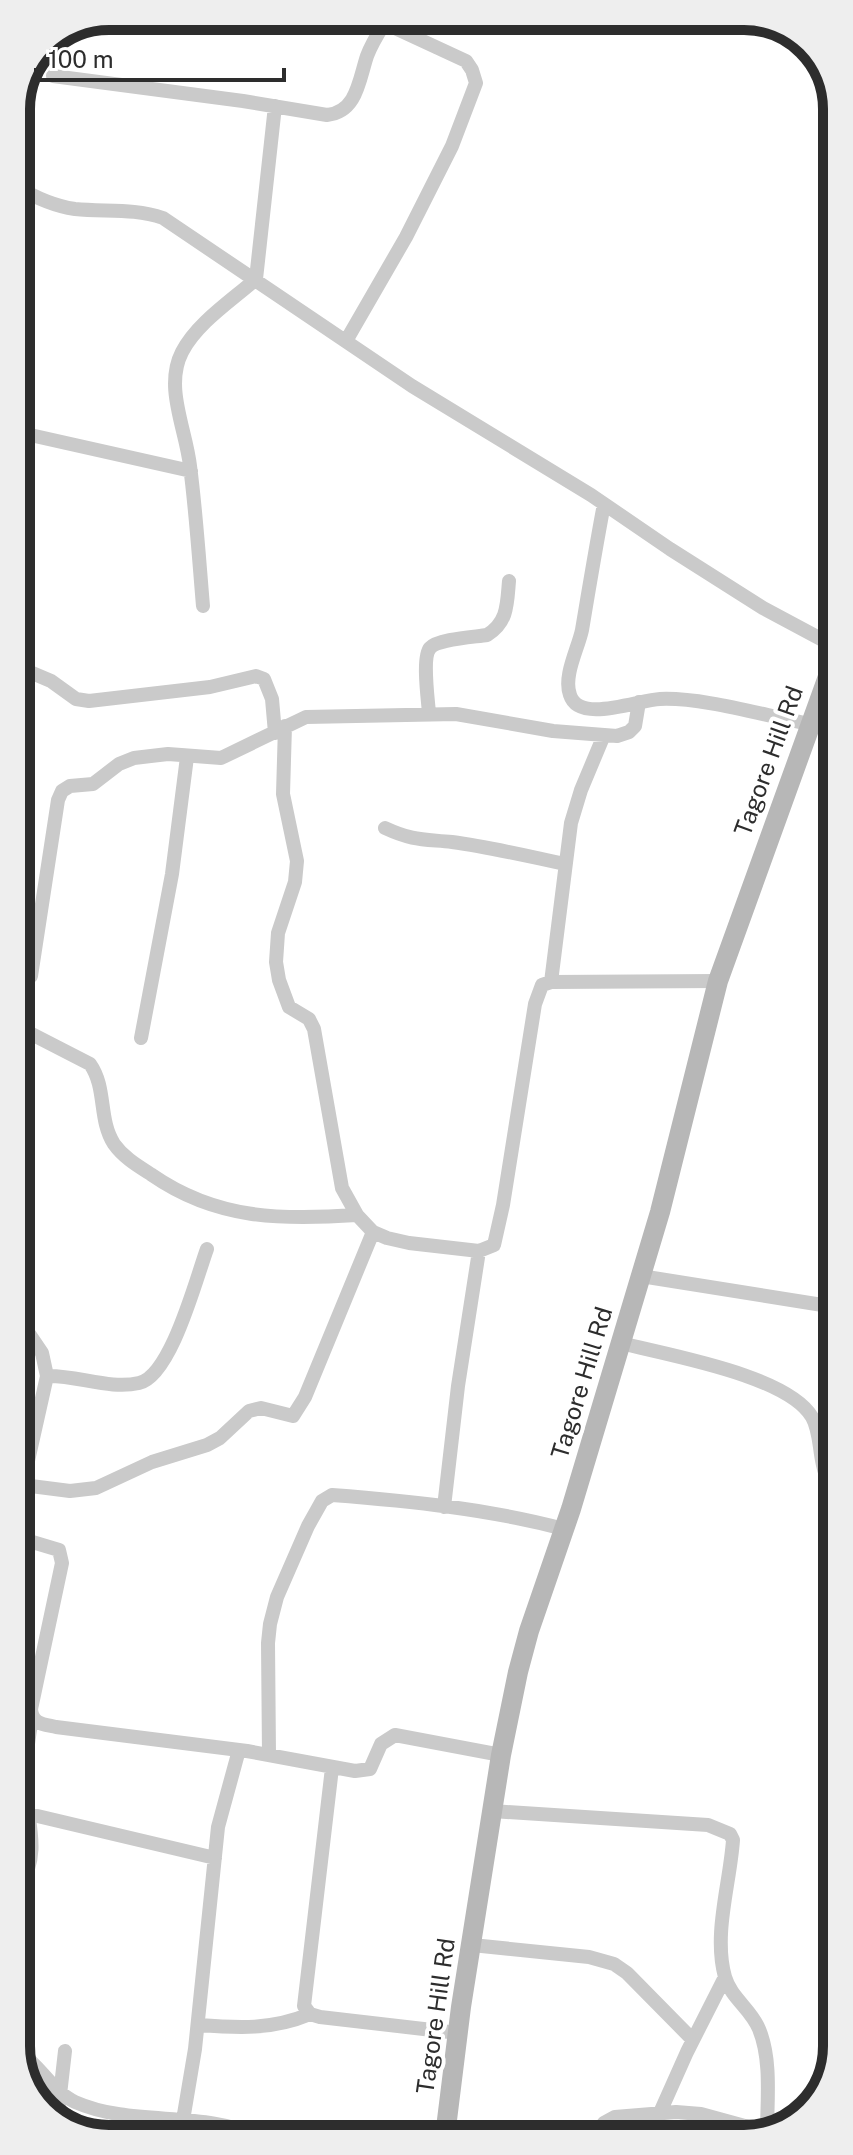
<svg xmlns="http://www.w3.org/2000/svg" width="853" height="2155" viewBox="0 0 853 2155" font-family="'Public Sans',sans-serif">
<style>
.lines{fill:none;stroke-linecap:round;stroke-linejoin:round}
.street{stroke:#cacaca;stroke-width:14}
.secondary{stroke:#b7b7b7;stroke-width:20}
.labels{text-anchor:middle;stroke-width:8;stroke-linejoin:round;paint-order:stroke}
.street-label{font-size:24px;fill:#2d2d2d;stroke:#fff}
.rim{fill:none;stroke:#2d2d2d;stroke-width:10}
</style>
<rect width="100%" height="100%" fill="#fff"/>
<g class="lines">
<!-- street -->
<path class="street" d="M 53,76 L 243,101 L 327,115 C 357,112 359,80 367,56 C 372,42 381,29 389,16
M 16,186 C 34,197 54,206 75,209 C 106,212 134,208 163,218 L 412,386 L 591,495 L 670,549 L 763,608 L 834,646
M 346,341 L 406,237 L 452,146 L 476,83 L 472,70 L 466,61 L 384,23 L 361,16
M 17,432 L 191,471
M 604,504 C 596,546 589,588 582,630 C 578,649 563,676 570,695 C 579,724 638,700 660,699 C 702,697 766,716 810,724
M 203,606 C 199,559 196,512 190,466 C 186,429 164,387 182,352 C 197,323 231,301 256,279 L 275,106
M 18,667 L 51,681 L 76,699 L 89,701 L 210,687 L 256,676 L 264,679 L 272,699 L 275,733
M 429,713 C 428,700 422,657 430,648 C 438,639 475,637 487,635 C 508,622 507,604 509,581
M 285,726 L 283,794 L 297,861 L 295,882 L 278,933 L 276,962 L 279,980 L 289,1007 L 309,1019 L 314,1029 L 342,1188 L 357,1215 L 373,1232 L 387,1238 L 409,1243 L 479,1251 L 494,1245 L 503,1205 L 535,1004 L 542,985 L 551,982 L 718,981
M 385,828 C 413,841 423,839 452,842 C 490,847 527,856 565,864
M 31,976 L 58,800 L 62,791 L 70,786 L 93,784 L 119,764 L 134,758 L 168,754 L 221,758 L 306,717 L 456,714 L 553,731 L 617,736 L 629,732 L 635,726 L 639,702
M 551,982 L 571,823 L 581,790 L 604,735
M 18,1027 L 90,1064 C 107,1088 98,1119 114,1144 C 124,1158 138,1166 152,1175 C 217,1220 282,1220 357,1215
M 141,1038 L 172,874 L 187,757
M 641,1276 L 835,1307
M 19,1319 L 42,1353 L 47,1376 L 21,1492
M 621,1343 C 667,1355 787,1375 812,1417 C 820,1431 819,1449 823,1465 C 825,1476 831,1488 836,1499
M 47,1376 C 77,1375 110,1390 139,1383 C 171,1376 196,1279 207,1249
M 23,1485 L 70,1491 L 96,1488 L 152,1462 L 207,1445 L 220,1438 L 249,1411 L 261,1408 L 293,1416 L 305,1397 L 373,1232
M 19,1499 L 23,1537 L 29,1541 L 59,1550 L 62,1563 L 31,1709 C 32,1724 43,1724 56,1727 L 247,1751 L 355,1771 L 370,1769 L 381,1744 L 395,1735 L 501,1755
M 444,1507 L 458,1386 L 479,1251
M 269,1755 L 268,1643 L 270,1624 L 277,1597 L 308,1526 L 322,1501 L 332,1495 C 410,1501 489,1509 564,1529
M 332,1768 L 304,2006 L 310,2014 L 320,2017 L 458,2033
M 492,1811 L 708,1825 L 730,1834 L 733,1840 C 730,1884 713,1934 725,1977 C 731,1998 751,2009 759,2029 C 772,2060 767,2102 767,2134
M 29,1814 L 215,1858
M 20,1884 C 42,1854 26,1818 25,1785 C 24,1762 29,1739 32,1716
M 472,1945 L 589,1957 L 614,1964 L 627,1973 L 693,2040
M 198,2025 C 238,2028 272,2030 310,2014
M 21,2053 C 41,2067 53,2092 75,2102 C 134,2128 203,2109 261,2138
M 57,2121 L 65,2051
M 596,2135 L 604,2123 L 615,2117 L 676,2112 L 701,2114 L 767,2132
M 650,2135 L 687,2052 L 725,1977
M 180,2138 L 195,2049 L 218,1827 L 239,1750"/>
<!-- secondary -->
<path class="secondary" d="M 445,2136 L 461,2007 L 501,1755 L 518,1672 L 529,1631 L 571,1509 L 660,1212 L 718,981 L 834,660"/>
</g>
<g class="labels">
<!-- street labels -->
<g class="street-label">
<text transform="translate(769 761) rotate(-70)" y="8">Tagore Hill Rd</text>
<text transform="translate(582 1383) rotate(-73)" y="8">Tagore Hill Rd</text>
<text transform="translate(436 2016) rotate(-82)" y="8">Tagore Hill Rd</text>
</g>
</g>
<!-- crop -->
<path d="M0 0H853V2155H0ZM109 30H744A79 79 0 0 1 823 109V2046A79 79 0 0 1 744 2125H109A79 79 0 0 1 30 2046V109A79 79 0 0 1 109 30Z" fill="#eee" fill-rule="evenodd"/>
<path class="rim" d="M109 30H744A79 79 0 0 1 823 109V2046A79 79 0 0 1 744 2125H109A79 79 0 0 1 30 2046V109A79 79 0 0 1 109 30Z"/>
<!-- scale -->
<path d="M36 68v12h248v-12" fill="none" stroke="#2d2d2d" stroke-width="4"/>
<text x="48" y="68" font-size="24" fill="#2d2d2d" stroke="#ffffff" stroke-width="6" paint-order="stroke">100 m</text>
</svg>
